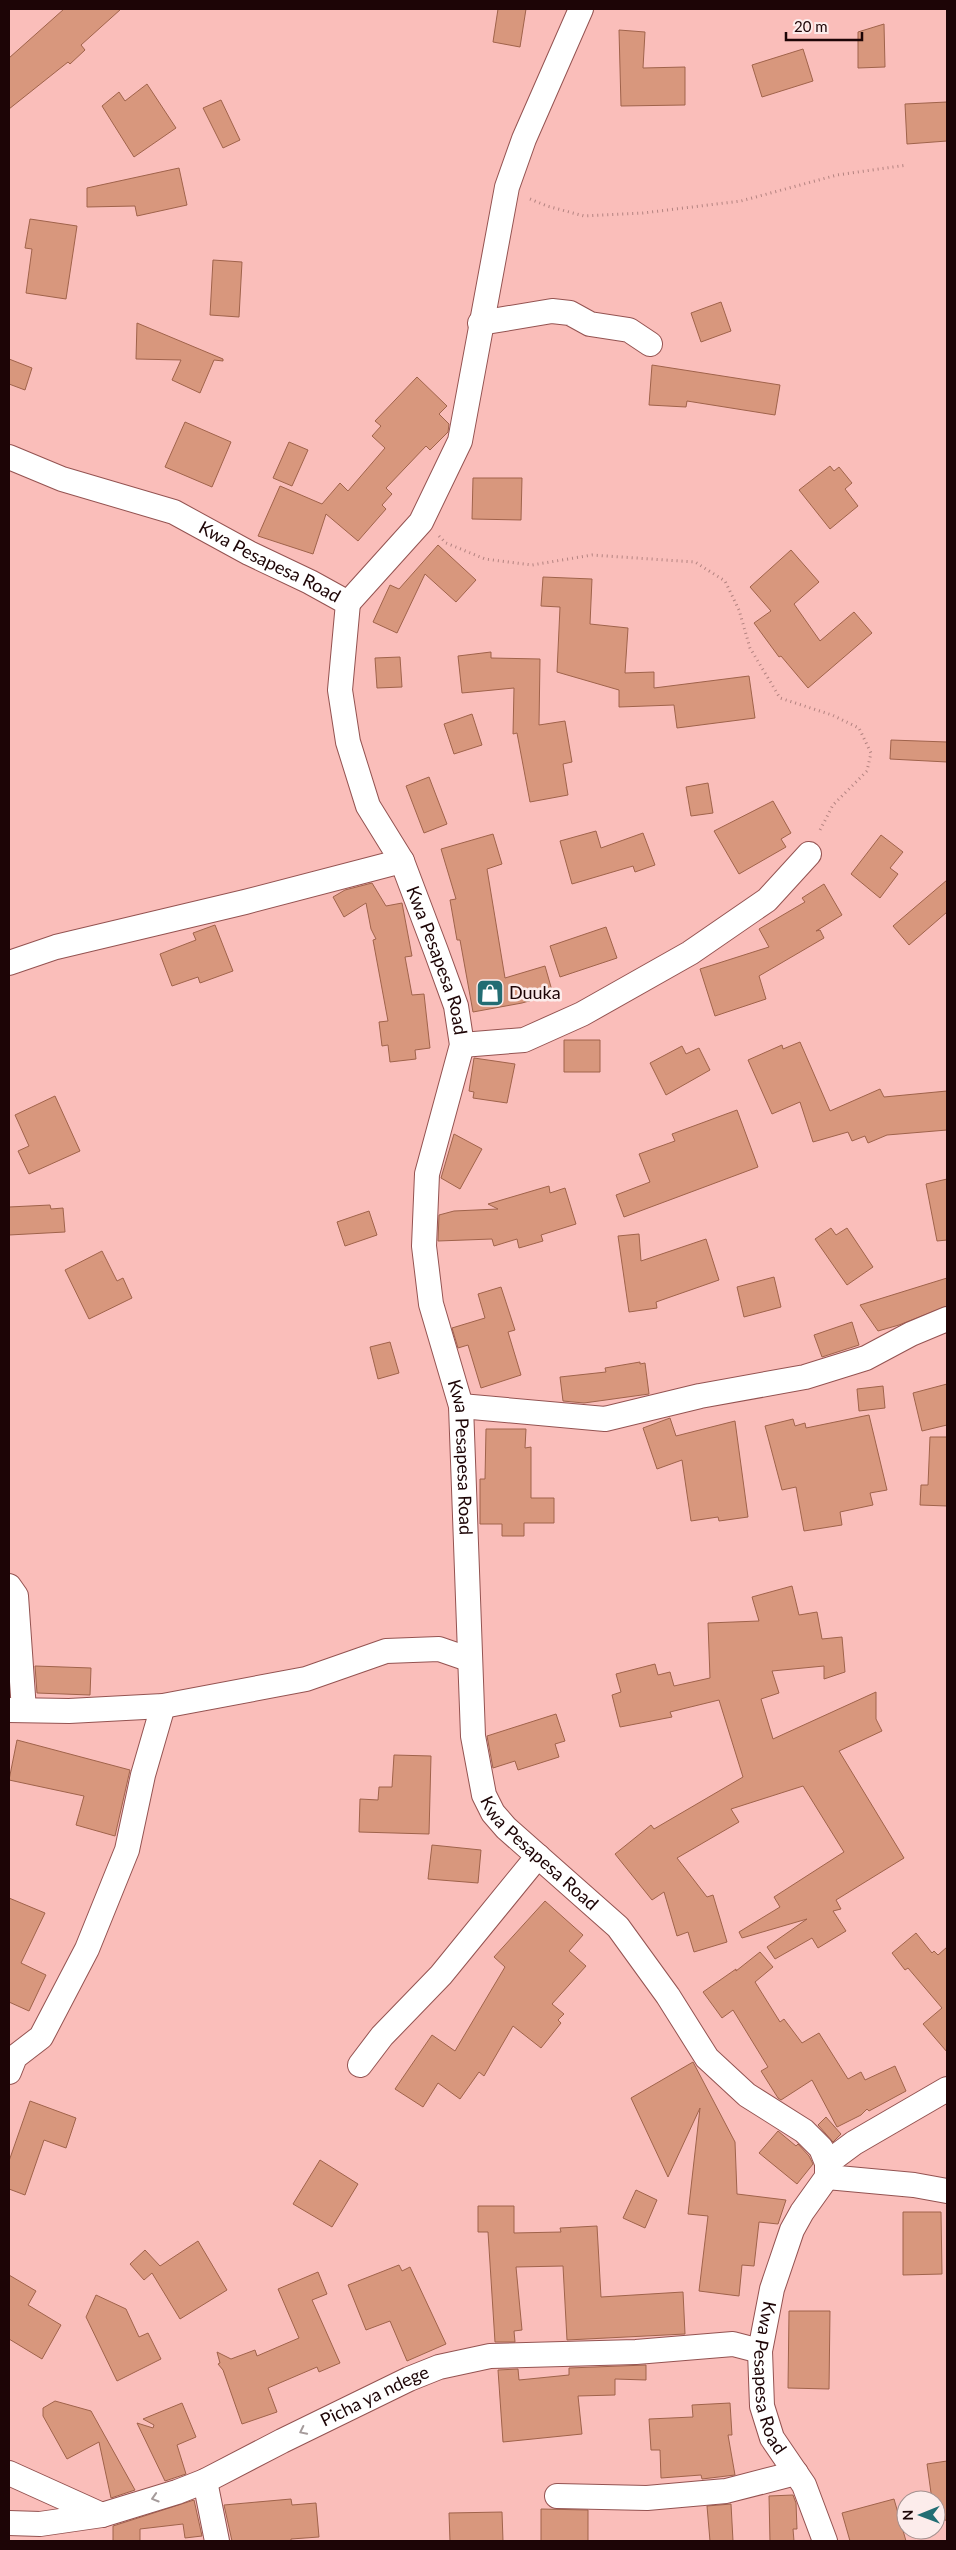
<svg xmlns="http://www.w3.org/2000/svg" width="956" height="2550" viewBox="0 0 956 2550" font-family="Lato,sans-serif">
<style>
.building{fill:#d8977d;stroke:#a0634b}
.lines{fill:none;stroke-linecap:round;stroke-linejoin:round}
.street-casing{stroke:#945351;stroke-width:26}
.path{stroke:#b38380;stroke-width:3;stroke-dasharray:1 4;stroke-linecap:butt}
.street{stroke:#fff;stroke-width:24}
.oneway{stroke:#a59b9b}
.labels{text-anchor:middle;stroke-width:5;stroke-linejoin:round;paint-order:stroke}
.street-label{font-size:18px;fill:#1d0506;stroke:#fceceb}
.poi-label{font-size:18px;fill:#1d0506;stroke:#fceceb;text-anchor:start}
</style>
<rect width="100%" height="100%" fill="#fabeba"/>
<!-- building -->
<path class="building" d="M 64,9 L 121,9 L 81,45 L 85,50 L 70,64 L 68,62 L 9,109 L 9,58 Z
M 498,9 L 526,9 L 520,47 L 493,42 Z
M 884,24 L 885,67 L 858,68 L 858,32 Z
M 619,30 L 645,32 L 643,68 L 685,67 L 685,105 L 621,106 Z
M 803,49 L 813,81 L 762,97 L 752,65 Z
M 147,84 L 176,128 L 134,157 L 102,106 L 119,92 L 125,101 Z
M 221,100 L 240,140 L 223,148 L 203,108 Z
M 947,102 L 947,141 L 907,144 L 905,104 Z
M 179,168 L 187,205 L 137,216 L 135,206 L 87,207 L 87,188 Z
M 30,219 L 77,226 L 66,299 L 26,293 L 32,249 L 25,248 Z
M 213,260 L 242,262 L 239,317 L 210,315 Z
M 721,302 L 731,331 L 701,342 L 691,313 Z
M 137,323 L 223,359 L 223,361 L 214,360 L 200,393 L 172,380 L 181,360 L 136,359 Z
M 9,359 L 32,368 L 25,390 L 9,384 Z
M 652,365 L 780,385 L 775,415 L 687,401 L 686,407 L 649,405 Z
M 417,377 L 447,406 L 439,414 L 449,424 L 448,432 L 430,450 L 426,446 L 386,488 L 392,494 L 382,505 L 386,509 L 358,541 L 326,514 L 313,554 L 258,536 L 280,486 L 322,504 L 340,483 L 348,491 L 385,448 L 372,436 L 381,426 L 375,421 Z
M 185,422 L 231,442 L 212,487 L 165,467 Z
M 289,442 L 308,450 L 292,486 L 273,478 Z
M 830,466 L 834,471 L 839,467 L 852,483 L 845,489 L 858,506 L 830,529 L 799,490 Z
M 473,478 L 522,478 L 521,520 L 472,519 Z
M 438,545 L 476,580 L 456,602 L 425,574 L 397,633 L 373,622 L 390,585 L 399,589 Z
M 791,550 L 819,582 L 794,604 L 820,641 L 854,612 L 872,633 L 808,688 L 781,656 L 779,657 L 754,623 L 771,611 L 750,587 Z
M 543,577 L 592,579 L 590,624 L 628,628 L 625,673 L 654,672 L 654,688 L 749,676 L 755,718 L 677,728 L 674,705 L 619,707 L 619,690 L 557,672 L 560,607 L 541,606 Z
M 491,652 L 491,658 L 540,659 L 539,725 L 565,721 L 572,762 L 563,764 L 568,795 L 530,802 L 517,733 L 513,734 L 514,688 L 462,693 L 458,656 Z
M 400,657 L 402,687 L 377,688 L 375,658 Z
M 472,714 L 482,745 L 454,754 L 444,724 Z
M 891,740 L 947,742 L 947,762 L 890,759 Z
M 429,777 L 447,824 L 424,833 L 406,786 Z
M 708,783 L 713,813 L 691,816 L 686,787 Z
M 773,801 L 791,833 L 781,839 L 786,847 L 739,874 L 714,831 Z
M 596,831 L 601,848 L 643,833 L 655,865 L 635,872 L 633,866 L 572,884 L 560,841 Z
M 493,834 L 502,864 L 487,869 L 505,978 L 545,966 L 553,994 L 522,1003 L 473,1012 L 460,940 L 457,940 L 450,900 L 456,899 L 441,849 Z
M 881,835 L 903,852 L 890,868 L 898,874 L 880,898 L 851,874 Z
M 947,880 L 947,912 L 909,945 L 893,926 Z
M 372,883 L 386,906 L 402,903 L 412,956 L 405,957 L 412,995 L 424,994 L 430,1048 L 415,1050 L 416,1059 L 390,1062 L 388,1045 L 382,1046 L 379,1022 L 388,1021 L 373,940 L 376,939 L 371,929 L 366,903 L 344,917 L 333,897 L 345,890 Z
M 824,884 L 842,915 L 816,931 L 820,930 L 824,938 L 759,976 L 766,999 L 715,1016 L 700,969 L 769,947 L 759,929 L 805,902 L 802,898 Z
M 215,925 L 233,971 L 200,983 L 198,977 L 172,986 L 160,954 L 196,940 L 193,933 Z
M 606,927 L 617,958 L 560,977 L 550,946 Z
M 564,1040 L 600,1040 L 600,1072 L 564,1072 Z
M 800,1042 L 830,1111 L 880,1089 L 884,1097 L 947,1091 L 947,1130 L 887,1135 L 868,1143 L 865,1136 L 852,1141 L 848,1132 L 813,1142 L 800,1102 L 772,1114 L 748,1060 L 782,1045 L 783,1049 Z
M 682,1046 L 686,1054 L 699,1048 L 710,1070 L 666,1095 L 650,1063 Z
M 474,1058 L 515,1064 L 507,1103 L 473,1098 L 474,1092 L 469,1091 Z
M 55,1096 L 80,1151 L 29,1174 L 18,1151 L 29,1146 L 15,1115 Z
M 737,1110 L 758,1167 L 624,1217 L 616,1195 L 650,1182 L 639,1154 L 675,1141 L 672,1134 Z
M 454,1134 L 482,1149 L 460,1189 L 441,1178 Z
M 947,1179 L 947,1240 L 937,1241 L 926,1184 Z
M 549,1186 L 550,1193 L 565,1188 L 576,1224 L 541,1235 L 543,1241 L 519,1248 L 517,1239 L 494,1246 L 492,1239 L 438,1241 L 439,1215 L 454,1211 L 498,1209 L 488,1204 Z
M 50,1205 L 51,1209 L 63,1208 L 65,1232 L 9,1235 L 9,1207 Z
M 369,1211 L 377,1235 L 345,1246 L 337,1222 Z
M 831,1228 L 836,1235 L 847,1228 L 873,1267 L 847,1285 L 815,1239 Z
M 639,1234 L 641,1261 L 706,1239 L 719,1280 L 656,1302 L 657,1308 L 629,1312 L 618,1236 Z
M 102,1251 L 117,1281 L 123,1278 L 132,1298 L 89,1319 L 65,1270 Z
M 774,1277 L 781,1307 L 744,1317 L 737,1287 Z
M 947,1278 L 947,1306 L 899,1325 L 878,1331 L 860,1305 Z
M 501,1287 L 515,1330 L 508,1332 L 521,1375 L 481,1388 L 468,1345 L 458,1348 L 452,1328 L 485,1318 L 478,1294 Z
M 852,1322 L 859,1345 L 822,1357 L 814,1335 Z
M 390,1342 L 399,1373 L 378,1379 L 370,1347 Z
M 640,1362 L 640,1364 L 645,1363 L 649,1394 L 584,1403 L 563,1401 L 560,1377 L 606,1372 L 605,1368 Z
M 947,1384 L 947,1425 L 922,1431 L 913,1393 Z
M 883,1386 L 885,1408 L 859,1411 L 857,1389 Z
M 869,1415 L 887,1490 L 870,1493 L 873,1505 L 840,1512 L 842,1525 L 804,1531 L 796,1487 L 782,1490 L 765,1426 L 793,1419 L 795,1426 L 805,1423 L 806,1428 Z
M 670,1418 L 676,1436 L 735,1421 L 748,1517 L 719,1521 L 718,1517 L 691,1521 L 682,1460 L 657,1469 L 643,1428 Z
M 486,1429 L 526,1429 L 525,1448 L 531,1447 L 531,1498 L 554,1498 L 554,1523 L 524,1523 L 524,1536 L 502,1536 L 502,1524 L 480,1524 L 480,1479 L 485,1479 Z
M 930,1437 L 947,1437 L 947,1506 L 920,1505 L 921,1485 L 928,1485 Z
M 792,1586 L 799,1615 L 817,1612 L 822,1639 L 842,1637 L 845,1672 L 824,1679 L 824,1666 L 772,1671 L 779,1693 L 761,1699 L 773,1739 L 876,1692 L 876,1719 L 882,1731 L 839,1751 L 904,1858 L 836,1900 L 841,1909 L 833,1911 L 846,1931 L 818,1948 L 812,1938 L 775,1959 L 767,1947 L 807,1919 L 742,1938 L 739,1932 L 780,1907 L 774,1897 L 844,1852 L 803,1786 L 731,1809 L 739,1822 L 677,1858 L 707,1897 L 713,1895 L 727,1942 L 694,1952 L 688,1932 L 677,1936 L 664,1892 L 652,1900 L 615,1854 L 651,1825 L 654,1829 L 743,1777 L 719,1700 L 670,1712 L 672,1717 L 620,1727 L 612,1695 L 621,1692 L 616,1674 L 655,1664 L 658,1675 L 670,1672 L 674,1686 L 710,1678 L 708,1623 L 759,1621 L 752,1597 Z
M 35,1666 L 91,1668 L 90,1695 L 37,1693 Z
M 556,1714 L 565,1741 L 555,1744 L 559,1757 L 518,1770 L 515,1761 L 493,1768 L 487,1736 Z
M 17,1740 L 130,1770 L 115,1836 L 76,1825 L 84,1796 L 9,1780 Z
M 394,1755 L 431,1756 L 429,1834 L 359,1832 L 360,1799 L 378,1800 L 379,1787 L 392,1787 Z
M 432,1845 L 481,1850 L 478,1883 L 428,1879 Z
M 9,1898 L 45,1913 L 21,1963 L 46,1975 L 29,2011 L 9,2002 Z
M 545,1901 L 583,1935 L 569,1951 L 586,1966 L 552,2004 L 564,2014 L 558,2020 L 561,2023 L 541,2048 L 513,2026 L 484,2076 L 479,2072 L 460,2099 L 438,2083 L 423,2107 L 395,2089 L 432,2035 L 455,2051 L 505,1967 L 494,1957 Z
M 916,1933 L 932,1953 L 934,1951 L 938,1955 L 947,1947 L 947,2052 L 923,2024 L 942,2008 L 908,1968 L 905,1970 L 892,1953 Z
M 760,1952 L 773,1967 L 755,1982 L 780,2022 L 784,2019 L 802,2043 L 819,2033 L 848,2079 L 861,2072 L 865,2080 L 895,2066 L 906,2091 L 869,2111 L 867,2109 L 861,2115 L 837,2127 L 812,2080 L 781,2100 L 778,2098 L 761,2071 L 768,2067 L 733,2010 L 722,2018 L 703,1992 L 736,1969 L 736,1971 Z
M 693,2062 L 735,2142 L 737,2194 L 786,2200 L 778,2224 L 759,2222 L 754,2266 L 742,2265 L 739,2296 L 699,2291 L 708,2216 L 688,2214 L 700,2108 L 668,2177 L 631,2098 Z
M 30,2101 L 76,2118 L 66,2148 L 44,2140 L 25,2195 L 9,2189 L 9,2161 Z
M 826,2117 L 841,2134 L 833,2142 L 818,2125 Z
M 778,2131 L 796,2146 L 798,2144 L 809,2156 L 813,2164 L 797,2184 L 759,2153 Z
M 320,2160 L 358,2184 L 332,2227 L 293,2204 Z
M 636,2190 L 657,2200 L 645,2228 L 623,2218 Z
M 478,2206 L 514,2206 L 514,2233 L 561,2232 L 560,2228 L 597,2226 L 601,2297 L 683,2292 L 685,2334 L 567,2340 L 563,2266 L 516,2267 L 522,2330 L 514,2331 L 515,2342 L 495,2342 L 488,2232 L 478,2232 Z
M 903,2212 L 941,2212 L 942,2274 L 903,2275 Z
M 198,2241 L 227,2290 L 180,2319 L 152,2273 L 144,2280 L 130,2264 L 145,2250 L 160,2266 Z
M 399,2265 L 402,2271 L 410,2267 L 446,2344 L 407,2361 L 390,2321 L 366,2330 L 348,2285 Z
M 318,2272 L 327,2294 L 312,2300 L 340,2363 L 319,2372 L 317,2367 L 268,2388 L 277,2412 L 242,2424 L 223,2370 L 218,2364 L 220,2363 L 217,2352 L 231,2359 L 255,2350 L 257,2356 L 299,2338 L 278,2289 Z
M 9,2275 L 36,2291 L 28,2305 L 61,2325 L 42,2359 L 9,2339 Z
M 96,2295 L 126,2309 L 139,2337 L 148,2333 L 161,2359 L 117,2381 L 86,2317 Z
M 789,2311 L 830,2311 L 829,2389 L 788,2388 Z
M 646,2365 L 646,2380 L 615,2379 L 615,2395 L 578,2396 L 582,2434 L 503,2442 L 498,2370 L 518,2369 L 519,2380 L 569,2375 L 569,2368 Z
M 55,2401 L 91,2411 L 135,2490 L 111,2498 L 99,2442 L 67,2459 L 43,2416 L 43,2408 Z
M 182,2403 L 196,2437 L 177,2445 L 186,2474 L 165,2481 L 137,2423 L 153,2428 L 154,2425 L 143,2419 Z
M 730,2403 L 732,2435 L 728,2435 L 735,2475 L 702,2479 L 701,2475 L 661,2478 L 660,2450 L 651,2450 L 649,2419 L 693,2417 L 692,2405 Z
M 947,2461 L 947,2520 L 936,2521 L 936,2500 L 932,2500 L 927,2464 Z
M 793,2495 L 796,2503 L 797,2529 L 793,2529 L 794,2541 L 770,2541 L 769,2496 Z
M 291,2499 L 292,2505 L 316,2503 L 319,2537 L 291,2539 L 291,2541 L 232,2541 L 224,2505 Z
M 894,2499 L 906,2541 L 850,2541 L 842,2513 Z
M 194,2500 L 202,2536 L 185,2538 L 183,2524 L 140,2529 L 140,2541 L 113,2541 L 113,2526 Z
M 731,2504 L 733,2541 L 710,2541 L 707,2506 Z
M 541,2509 L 588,2510 L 588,2541 L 541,2541 Z
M 502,2512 L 503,2541 L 450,2541 L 449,2513 Z"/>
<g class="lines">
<!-- street casing -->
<g class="street-casing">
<g id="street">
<path d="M 480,323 L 552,311 L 570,313 L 590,324 L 629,330 L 650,344"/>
<path id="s1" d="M 9,457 L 62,479 L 174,512 L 249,553 L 310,582 L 348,603 L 340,690 L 348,742 L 368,806 L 402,861 L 436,951 L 456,1006 L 462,1045 L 427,1174 L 424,1246 L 431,1304 L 461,1406 L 473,1736 L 484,1795 L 493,1813 L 506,1828 L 618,1927 L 668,1996 L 707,2058 L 747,2095 L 804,2131 L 821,2148 L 827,2163 L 827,2177 L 802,2212 L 792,2230 L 772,2289 L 760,2351 L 762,2406 L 772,2438 L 804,2485 L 825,2541"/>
<path d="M 348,603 L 421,522 L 460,441 L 507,187 L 524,139 L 581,9"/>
<path d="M 9,963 L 56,947 L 245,902 L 402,861"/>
<path d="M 462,1045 L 524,1040 L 582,1014 L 690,953 L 767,900 L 809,854"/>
<path d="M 461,1406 L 605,1419 L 700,1396 L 805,1377 L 866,1358 L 911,1334 L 947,1319"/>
<path d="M 9,1586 L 16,1596 L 24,1710"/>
<path d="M 9,1710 L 69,1711 L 163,1706 L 306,1679 L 386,1651 L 439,1649 L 468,1659"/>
<path d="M 360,2065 L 382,2036 L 441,1975 L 538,1856"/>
<path d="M 9,2072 L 15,2057 L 41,2037 L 87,1949 L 127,1850 L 143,1775 L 163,1706"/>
<path d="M 827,2163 L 854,2143 L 947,2089"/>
<path d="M 827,2177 L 914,2185 L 947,2191"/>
<path d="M 9,2473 L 102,2515"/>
<path d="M 205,2481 L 217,2541"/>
<path d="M 557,2496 L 647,2498 L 726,2491 L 796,2473"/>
<path id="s2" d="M 9,2523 L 40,2524 L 102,2515 L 177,2492 L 205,2481 L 282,2441 L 409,2379 L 439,2367 L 490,2356 L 636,2352 L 733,2344 L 760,2351"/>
</g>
</g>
<!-- path -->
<path class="path" d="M 530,199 L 547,206 L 584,216 L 643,213 L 741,201 L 837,175 L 907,165
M 439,536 L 446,543 L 485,559 L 532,565 L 592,555 L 695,562 L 725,581 L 739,610 L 750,648 L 780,698 L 832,715 L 859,728 L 871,753 L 867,771 L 833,805 L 819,832"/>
<!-- street -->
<use href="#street" class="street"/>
</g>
<!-- one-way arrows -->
<defs><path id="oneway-chevron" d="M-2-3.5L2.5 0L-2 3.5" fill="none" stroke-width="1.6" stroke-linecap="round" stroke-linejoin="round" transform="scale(1.25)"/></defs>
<g class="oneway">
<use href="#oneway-chevron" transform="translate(303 2431) rotate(154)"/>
<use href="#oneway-chevron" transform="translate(155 2498) rotate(163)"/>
</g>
<!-- icons -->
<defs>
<g id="shop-square" transform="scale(1.4375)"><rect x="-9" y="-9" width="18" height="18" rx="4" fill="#226d73" stroke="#fceceb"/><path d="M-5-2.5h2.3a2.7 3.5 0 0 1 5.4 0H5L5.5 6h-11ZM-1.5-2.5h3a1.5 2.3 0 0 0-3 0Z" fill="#fff"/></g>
</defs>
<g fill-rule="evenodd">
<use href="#shop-square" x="490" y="993"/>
</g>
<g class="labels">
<!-- street labels -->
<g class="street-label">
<text dy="6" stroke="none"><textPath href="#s1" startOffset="282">Kwa Pesapesa Road</textPath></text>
<text dy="6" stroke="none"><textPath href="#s1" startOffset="748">Kwa Pesapesa Road</textPath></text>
<text dy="6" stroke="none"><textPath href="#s1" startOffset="1258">Kwa Pesapesa Road</textPath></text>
<text dy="6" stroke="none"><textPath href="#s1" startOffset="1678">Kwa Pesapesa Road</textPath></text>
<text dy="6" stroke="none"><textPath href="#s1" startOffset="2338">Kwa Pesapesa Road</textPath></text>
<text dy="6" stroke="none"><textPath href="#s2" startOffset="392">Picha ya ndege</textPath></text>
</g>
<!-- poi labels -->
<g class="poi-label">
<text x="509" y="999">Duuka</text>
</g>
</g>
<!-- border -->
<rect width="956" height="2550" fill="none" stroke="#1d0506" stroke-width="20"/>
<!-- north arrow -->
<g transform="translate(921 2515) rotate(269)"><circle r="24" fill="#fceceb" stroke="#a3908f"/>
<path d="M0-4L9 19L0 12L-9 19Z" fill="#226d73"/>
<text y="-8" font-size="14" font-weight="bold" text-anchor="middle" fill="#1d0506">N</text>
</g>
<!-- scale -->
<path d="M786 32v8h76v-8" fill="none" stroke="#1d0506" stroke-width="2.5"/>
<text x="794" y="32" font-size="15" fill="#1d0506" stroke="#fceceb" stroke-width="4" paint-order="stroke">20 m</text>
</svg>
